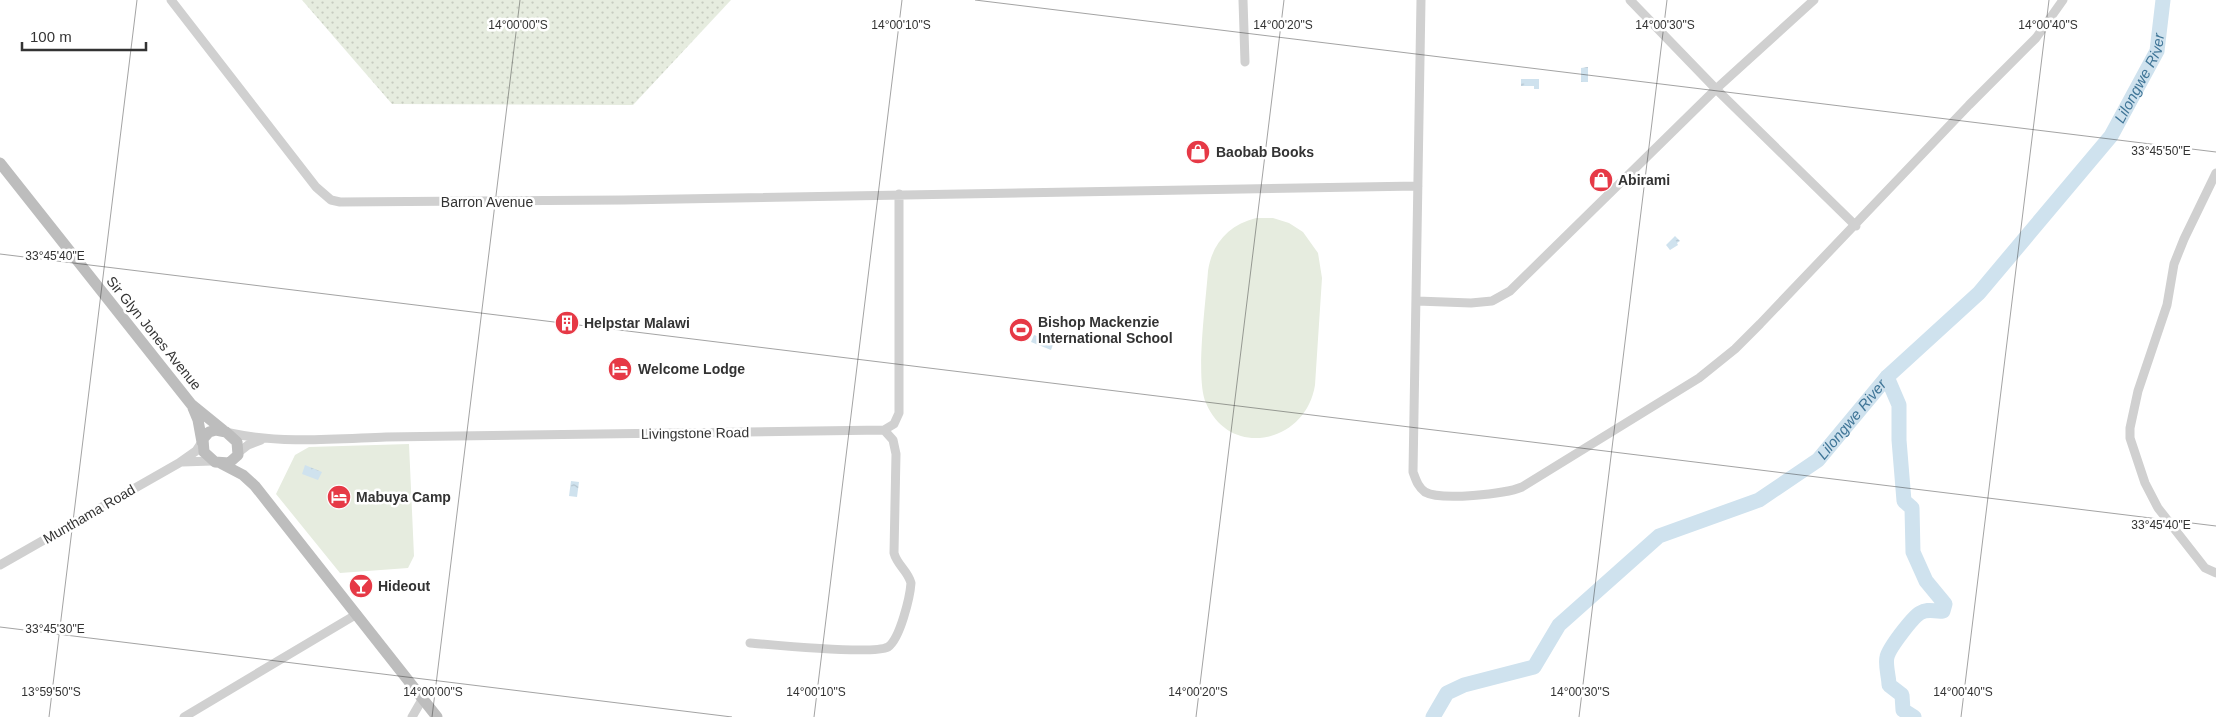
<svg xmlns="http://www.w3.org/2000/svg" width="2216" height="717" viewBox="0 0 2216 717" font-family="Helvetica,sans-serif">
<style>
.grass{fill:url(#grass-dots)}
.green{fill:#e6ecdf}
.water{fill:url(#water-ripples)}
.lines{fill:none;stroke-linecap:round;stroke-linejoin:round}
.river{stroke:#cfe2ee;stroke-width:15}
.street{stroke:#d0d0d0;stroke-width:9}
.secondary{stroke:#bdbdbd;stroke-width:11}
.ticks{fill:none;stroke:#333;stroke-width:1;stroke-opacity:0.45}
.labels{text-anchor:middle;stroke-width:5;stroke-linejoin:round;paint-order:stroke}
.poi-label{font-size:14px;font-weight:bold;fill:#333;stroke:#fff;text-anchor:start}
.street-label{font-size:14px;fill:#333;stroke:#fff}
.water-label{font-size:15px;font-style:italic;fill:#3f7597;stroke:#fff}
.ticks-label{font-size:12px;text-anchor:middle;fill:#333;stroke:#fff;stroke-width:5;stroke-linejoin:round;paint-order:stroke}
</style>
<defs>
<pattern id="grass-dots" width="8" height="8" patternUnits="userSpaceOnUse" patternTransform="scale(1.25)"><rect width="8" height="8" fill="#e6ecdf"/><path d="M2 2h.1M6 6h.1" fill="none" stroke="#c6cbc0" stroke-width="1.8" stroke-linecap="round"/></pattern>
<pattern id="water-ripples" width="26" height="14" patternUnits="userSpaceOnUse" patternTransform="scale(1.25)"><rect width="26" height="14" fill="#cfe2ee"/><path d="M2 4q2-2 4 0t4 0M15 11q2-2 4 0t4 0" fill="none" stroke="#b2c2cd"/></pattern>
</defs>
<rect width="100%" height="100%" fill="#fff"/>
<!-- grass -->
<path class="grass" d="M 302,0 L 731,0 L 633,105 L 392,104 Z"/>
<!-- green -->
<path class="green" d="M 1256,218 L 1273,218 L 1289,223 L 1303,232 L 1318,253 L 1322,278 L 1315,385 C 1306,443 1230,460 1206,403 C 1195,379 1206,301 1208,271 C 1212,243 1229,225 1256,218 Z
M 409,444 L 414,556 L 408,568 L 340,573 L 276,494 L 295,455 L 309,447 Z"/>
<!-- water -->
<path class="water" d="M 1588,67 L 1588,82 L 1581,82 L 1581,68 Z
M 1521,79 L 1539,79 L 1539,89 L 1534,89 L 1534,86 L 1521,86 Z
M 1675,236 L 1680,241 L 1677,243 L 1678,245 L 1670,250 L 1666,245 Z
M 1034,335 L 1054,342 L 1051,350 L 1031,342 Z
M 305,465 L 322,472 L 318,480 L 302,474 Z
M 571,481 L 579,482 L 577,497 L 569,496 Z"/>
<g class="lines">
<!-- river -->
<g class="river">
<path d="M 1887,377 L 1899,405 L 1899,440 L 1904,501 L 1912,508 L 1913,552 L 1926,581 L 1945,604 L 1943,611 C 1935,612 1928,608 1920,613 C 1912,618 1889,648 1887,657 C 1885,665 1889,677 1889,685 L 1902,695 L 1903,710 L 1914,717"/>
<path id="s1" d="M 1433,717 L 1447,693 L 1464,685 L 1534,667 L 1559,625 L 1659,536 L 1759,500 L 1818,460 L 1887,377 L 1979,293 L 2111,136 L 2157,51 L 2163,0"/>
</g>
<!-- street -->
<path class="street" d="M 171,0 L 316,187 L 331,200 L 340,202 L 623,200 L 1418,186
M 1243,0 L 1245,62
M 1421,0 L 1413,472 C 1416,480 1418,487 1425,492 C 1441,501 1505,494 1522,487 L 1699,378 L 1735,349 L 1760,324 L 1969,105 L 2036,38 L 2063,0
M 1630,0 L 1716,89 L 1856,226
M 2216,173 L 2184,239 L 2174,264 L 2167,305 L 2138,391 L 2130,428 L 2130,438 L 2145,483 L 2158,508 L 2205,568 L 2216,573
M 1417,301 L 1471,303 L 1492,301 L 1510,291 L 1716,89 L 1814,0
M 230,433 C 281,444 334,439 386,437 L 884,430 L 894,424 L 899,413 L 899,194
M 239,452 L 248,445 L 261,440
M 182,462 L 212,461
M 0,565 L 179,463 L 196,451 L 202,442
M 750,643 C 773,645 873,655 888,647 C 900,639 910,597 911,583 C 908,571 897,565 894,553 L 896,454 L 893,440 L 884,430
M 184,717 L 357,614
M 412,717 L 423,698"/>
<!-- secondary -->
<path class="secondary" d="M 0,163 L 191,404 L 223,430
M 193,408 L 198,420 L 202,442
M 216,430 L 226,432 L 237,442 L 238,455 L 229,463 L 215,462 L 204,452 L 203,439 L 209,432 Z
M 222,464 L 243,475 L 255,486 L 437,717"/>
</g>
<!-- ticks -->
<path class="ticks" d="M 975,0 L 2216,152M 0,254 L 2216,526M 0,627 L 732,717M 49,717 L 137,0M 432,717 L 520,0M 814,717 L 902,0M 1196,717 L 1284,0M 1579,717 L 1667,0M 1961,717 L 2049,0"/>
<!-- icons -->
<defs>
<g id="shop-disc" transform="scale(1.25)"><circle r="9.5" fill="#e63946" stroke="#fff"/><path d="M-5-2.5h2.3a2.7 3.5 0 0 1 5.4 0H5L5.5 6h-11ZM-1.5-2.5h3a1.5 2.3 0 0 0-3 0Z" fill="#fff"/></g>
<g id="building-disc" transform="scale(1.25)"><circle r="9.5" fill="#e63946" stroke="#fff"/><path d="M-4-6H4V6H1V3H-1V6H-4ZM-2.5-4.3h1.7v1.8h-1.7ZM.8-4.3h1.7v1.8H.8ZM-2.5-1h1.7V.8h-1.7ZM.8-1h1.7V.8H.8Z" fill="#fff"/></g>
<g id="stadium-disc" transform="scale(1.25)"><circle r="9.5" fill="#e63946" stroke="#fff"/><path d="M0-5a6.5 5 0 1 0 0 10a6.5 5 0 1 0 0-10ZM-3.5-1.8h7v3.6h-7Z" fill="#fff"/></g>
<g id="hotel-disc" transform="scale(1.25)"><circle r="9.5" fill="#e63946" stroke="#fff"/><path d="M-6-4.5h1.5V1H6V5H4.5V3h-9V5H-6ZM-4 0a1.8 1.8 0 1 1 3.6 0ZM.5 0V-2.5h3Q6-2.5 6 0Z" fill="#fff"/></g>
<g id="bar-disc" transform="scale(1.25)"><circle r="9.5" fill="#e63946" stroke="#fff"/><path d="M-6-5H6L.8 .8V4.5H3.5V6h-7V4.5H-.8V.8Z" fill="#fff"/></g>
</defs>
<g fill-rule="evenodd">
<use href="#shop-disc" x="1198" y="152"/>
<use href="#shop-disc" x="1601" y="180"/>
<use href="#building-disc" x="567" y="323"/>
<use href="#stadium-disc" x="1021" y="330"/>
<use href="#hotel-disc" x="620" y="369"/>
<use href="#hotel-disc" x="339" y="497"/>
<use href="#bar-disc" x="361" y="586"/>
</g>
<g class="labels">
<!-- poi labels -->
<g class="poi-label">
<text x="1216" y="157">Baobab Books</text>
<text x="1618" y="185">Abirami</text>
<text x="1038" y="327">Bishop Mackenzie<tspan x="1038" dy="16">International School</tspan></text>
<text x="584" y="328">Helpstar Malawi</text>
<text x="638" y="374">Welcome Lodge</text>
<text x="356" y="502">Mabuya Camp</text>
<text x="378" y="591">Hideout</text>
</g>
<!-- street labels -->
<g class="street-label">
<text x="487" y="207">Barron Avenue</text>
<text transform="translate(154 333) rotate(51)" y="5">Sir Glyn Jones Avenue</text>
<text transform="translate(695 433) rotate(-1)" y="5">Livingstone Road</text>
<text transform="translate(89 514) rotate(-30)" y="5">Munthama Road</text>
</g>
<!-- water labels -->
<g class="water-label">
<text dy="5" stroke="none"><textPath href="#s1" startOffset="982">Lilongwe River</textPath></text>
<text dy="5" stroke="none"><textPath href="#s1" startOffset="532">Lilongwe River</textPath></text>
</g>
</g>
<g class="ticks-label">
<text x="518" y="29">14°00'00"S</text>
<text x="901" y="29">14°00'10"S</text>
<text x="1283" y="29">14°00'20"S</text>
<text x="1665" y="29">14°00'30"S</text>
<text x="2048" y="29">14°00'40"S</text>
<text x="2161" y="155">33°45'50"E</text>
<text x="55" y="260">33°45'40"E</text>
<text x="2161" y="529">33°45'40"E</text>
<text x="55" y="633">33°45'30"E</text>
<text x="51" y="696">13°59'50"S</text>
<text x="433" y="696">14°00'00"S</text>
<text x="816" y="696">14°00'10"S</text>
<text x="1198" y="696">14°00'20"S</text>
<text x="1580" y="696">14°00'30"S</text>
<text x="1963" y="696">14°00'40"S</text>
</g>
<!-- scale -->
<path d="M22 42v8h124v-8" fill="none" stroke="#333333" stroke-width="2.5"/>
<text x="30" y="42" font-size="15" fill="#333333" stroke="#ffffff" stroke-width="4" paint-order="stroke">100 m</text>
</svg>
